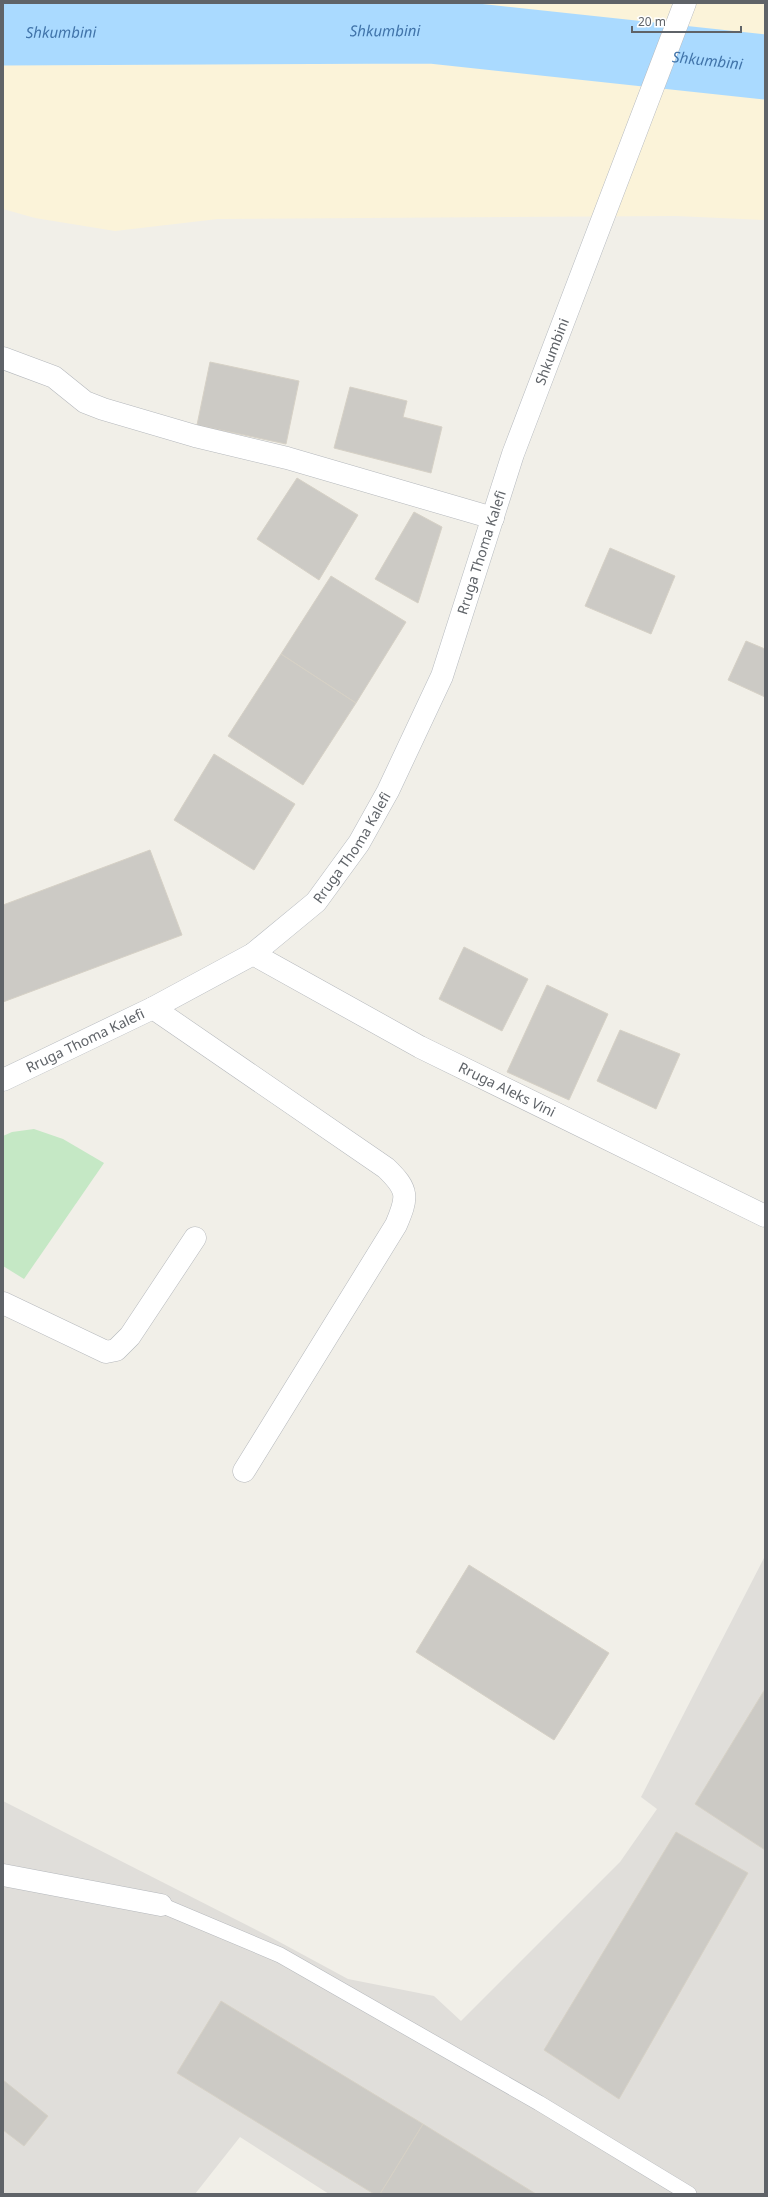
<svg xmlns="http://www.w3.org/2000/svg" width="768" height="2197" viewBox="0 0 768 2197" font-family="'Noto Sans',sans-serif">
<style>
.industrial{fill:#e0deda}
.green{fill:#c5e8c5}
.sand{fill:#fbf3d9}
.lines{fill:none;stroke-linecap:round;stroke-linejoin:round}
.river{stroke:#aadaff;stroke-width:65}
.building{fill:#cccac5;stroke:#d6d1c6}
.service-casing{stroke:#b5b8bc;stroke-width:16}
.minor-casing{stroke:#b5b8bc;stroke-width:23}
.tertiary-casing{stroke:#b5b8bc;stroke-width:23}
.secondary-casing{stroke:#b6babf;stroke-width:23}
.service{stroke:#fff;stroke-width:15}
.minor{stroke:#fff;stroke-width:22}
.tertiary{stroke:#fff;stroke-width:22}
.secondary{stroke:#fff;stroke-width:22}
.labels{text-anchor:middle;stroke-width:4;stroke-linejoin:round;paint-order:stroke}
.street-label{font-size:14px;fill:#5f6368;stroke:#fff}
.water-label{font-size:15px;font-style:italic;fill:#4174aa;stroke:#fff}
</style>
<rect width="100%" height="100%" fill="#f1efe8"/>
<!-- industrial -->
<path class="industrial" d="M 765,1556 L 765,2194 L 329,2194 L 240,2137 L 195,2194 L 3,2194 L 3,1801 L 274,1939 L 348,1979 L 434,1996 L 461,2021 L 620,1862 L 657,1809 L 641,1797 Z"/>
<!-- green -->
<path class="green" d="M 34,1129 L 63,1139 L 104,1163 L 24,1279 L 3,1266 L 3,1136 L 12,1132 Z"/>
<!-- sand -->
<path class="sand" d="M 3,3 L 765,3 L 765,220 L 676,216 L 218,219 L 115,231 L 35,218 L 3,209 Z"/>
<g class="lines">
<!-- river -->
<path class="river" id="s1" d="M 3,33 L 430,31 L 765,67"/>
</g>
<!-- building -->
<path class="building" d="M 210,362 L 299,381 L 286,444 L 197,425 Z
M 350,387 L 407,401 L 403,417 L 442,427 L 431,473 L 334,448 Z
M 297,478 L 358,515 L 319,580 L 257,539 Z
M 414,512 L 442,527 L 418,603 L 375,579 Z
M 610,548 L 675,576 L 651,634 L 585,606 Z
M 331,576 L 406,622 L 356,703 L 281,654 Z
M 746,641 L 765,649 L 765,697 L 728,680 Z
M 281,654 L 356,703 L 303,785 L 228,736 Z
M 214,754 L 295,804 L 254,870 L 174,820 Z
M 150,850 L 182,935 L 3,1002 L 3,905 Z
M 464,947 L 528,979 L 502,1031 L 439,999 Z
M 547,985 L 608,1014 L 569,1100 L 507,1072 Z
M 620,1030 L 680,1054 L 656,1109 L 597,1081 Z
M 469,1565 L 609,1653 L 554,1740 L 416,1652 Z
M 765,1689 L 765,1850 L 695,1804 Z
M 676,1832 L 748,1873 L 619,2099 L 544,2050 Z
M 221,2001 L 423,2124 L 380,2194 L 374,2194 L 177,2073 Z
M 3,2080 L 48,2116 L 24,2146 L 3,2130 Z
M 423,2124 L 536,2194 L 380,2194 Z"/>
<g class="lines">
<!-- service casing -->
<g class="service-casing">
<path id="service" d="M 161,1905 L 280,1955 L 539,2103 L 689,2194"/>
</g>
<!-- minor casing -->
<g class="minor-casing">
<path id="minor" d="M 3,358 L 54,377 L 85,402 L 103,409 L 195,436 L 287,458 L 493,518
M 153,1008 L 386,1168 C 409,1190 408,1197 396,1225 L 244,1471
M 3,1303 L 106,1352 L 116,1350 L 130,1336 L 195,1238
M 3,1875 L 161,1905"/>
</g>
<!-- tertiary casing -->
<g class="tertiary-casing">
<g id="tertiary">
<path id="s2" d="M 253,954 L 420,1047 L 765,1216"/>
</g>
</g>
<!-- secondary casing -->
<g class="secondary-casing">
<g id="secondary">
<path id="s3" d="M 3,1080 L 153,1008 L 253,954 L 316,902 L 359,843 L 388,791 L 442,676 L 513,454 L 685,3"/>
</g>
</g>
<!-- service -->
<use href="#service" class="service"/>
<!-- minor -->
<use href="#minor" class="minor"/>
<!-- tertiary -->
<use href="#tertiary" class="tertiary"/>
<!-- secondary -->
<use href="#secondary" class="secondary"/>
</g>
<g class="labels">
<!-- street labels -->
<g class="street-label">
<text dy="5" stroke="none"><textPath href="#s3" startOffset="964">Shkumbini</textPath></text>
<text dy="5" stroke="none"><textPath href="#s3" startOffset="751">Rruga Thoma Kalefi</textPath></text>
<text dy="5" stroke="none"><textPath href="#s3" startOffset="427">Rruga Thoma Kalefi</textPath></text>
<text dy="5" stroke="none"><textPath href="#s3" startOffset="91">Rruga Thoma Kalefi</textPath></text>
<text dy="5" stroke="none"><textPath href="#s2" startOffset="288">Rruga Aleks Vini</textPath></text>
</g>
<!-- water labels -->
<g class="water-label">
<text dy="5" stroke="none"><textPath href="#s1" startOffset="382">Shkumbini</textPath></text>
<text dy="5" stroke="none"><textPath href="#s1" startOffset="58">Shkumbini</textPath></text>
<text dy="5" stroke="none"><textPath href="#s1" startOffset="706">Shkumbini</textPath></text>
</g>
</g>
<!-- border -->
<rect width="768" height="2197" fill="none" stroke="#5f6368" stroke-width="8"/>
<!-- scale -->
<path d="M632 26v6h109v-6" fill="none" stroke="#5f6368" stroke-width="2"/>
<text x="638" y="26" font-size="12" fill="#5f6368" stroke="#ffffff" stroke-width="3" paint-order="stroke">20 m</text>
</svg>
